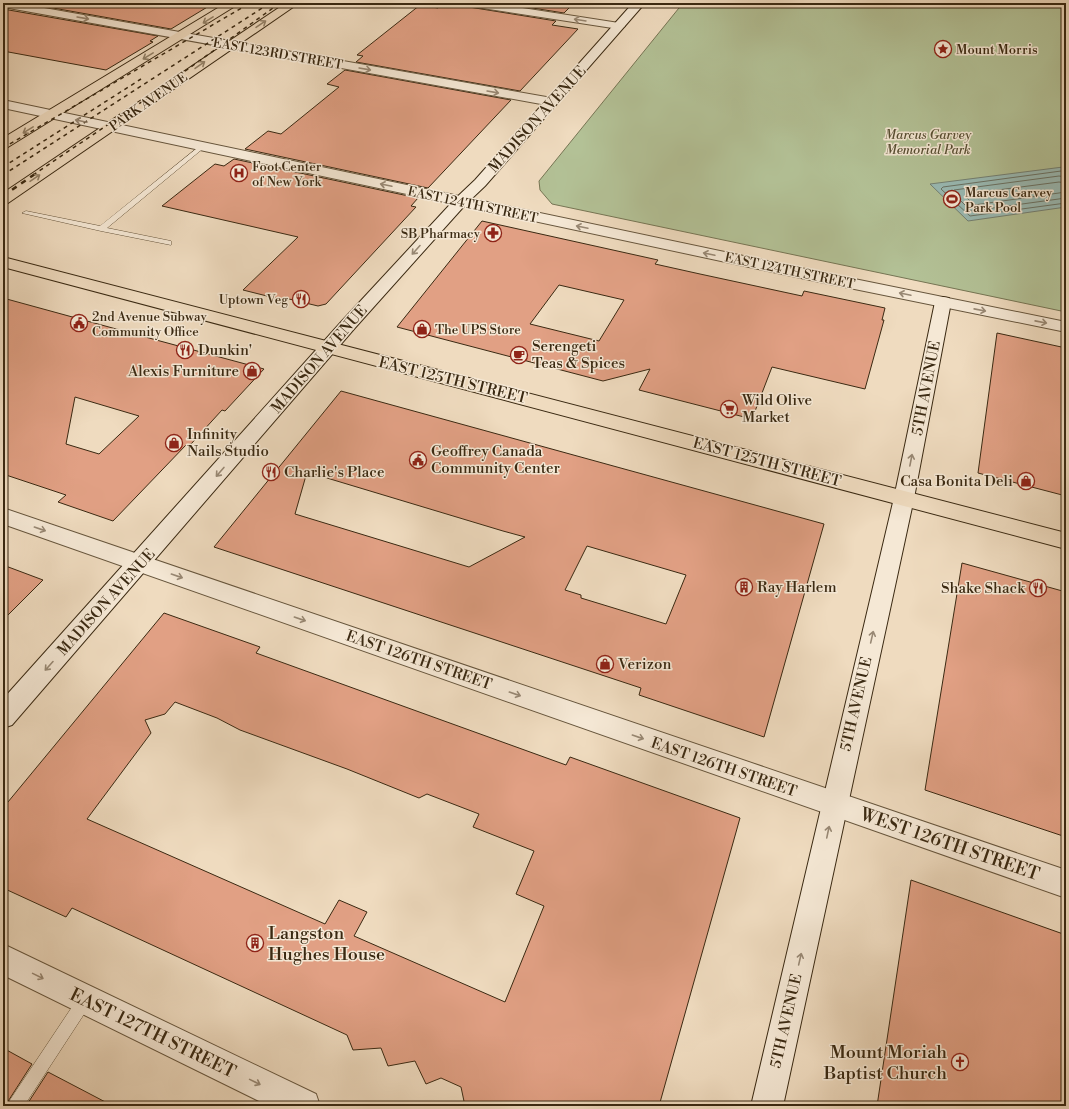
<svg xmlns="http://www.w3.org/2000/svg" width="1069" height="1109" viewBox="0 0 1069 1109" font-family="'Libre Bodoni',serif">
<style>
.green{fill:#b3c196;stroke:#767554}
.water{fill:#9abbb5;stroke:#748174}
.lines{fill:none;stroke-linecap:round;stroke-linejoin:round}
.shore{stroke:#6a7264;stroke-width:1}
.building{fill:#e1a084;stroke:#3a2912;fill-rule:evenodd}
.service-casing{stroke:#67563d;stroke-width:1}
.minor-casing{stroke:#67563d;stroke-width:2}
.secondary-casing{stroke:#3a2912;stroke-width:2}
.primary-casing{stroke:#3a2912;stroke-width:2}
.service{fill:#f5e8d5;fill-rule:evenodd}
.minor{fill:#f5e8d5;fill-rule:evenodd}
.secondary{fill:#f5e8d5;fill-rule:evenodd}
.primary{fill:#efdbbf;fill-rule:evenodd}
.rail-far1{stroke:#3a2912;stroke-width:1.5;stroke-dasharray:4 4;stroke-linecap:butt}
.rail{stroke:#3a2912;stroke-width:2.5;stroke-dasharray:5.5 5.5;stroke-linecap:butt}
.oneway{stroke:#988874}
.oneway2{stroke:#948268}
.labels{text-anchor:middle;stroke-width:3;stroke-linejoin:round;paint-order:stroke}
.far-poi-label{font-size:13px;fill:#3a2912;stroke:#f5e8d5;text-anchor:start}
.far-street-label{font-size:13px;fill:#3a2912;stroke:#f5e8d5}
.far-park-label{font-size:13px;font-style:italic;fill:#584f33;stroke:#f5e8d5}
.street-label{font-size:15px;fill:#3a2912;stroke:#f5e8d5}
.poi-label{font-size:15px;fill:#3a2912;stroke:#f5e8d5;text-anchor:start}
.near-street-label{font-size:18px;fill:#3a2912;stroke:#f5e8d5}
.near-poi-label{font-size:18px;fill:#3a2912;stroke:#f5e8d5;text-anchor:start}
</style>
<rect width="100%" height="100%" fill="#efdbbf"/>
<filter id="stains"><feTurbulence type="fractalNoise" baseFrequency=".005" numOctaves="4"/><feColorMatrix values="0 0 0 0 .2 0 0 0 0 .09 0 0 0 0 .02 0 0 0 .5 -.17"/></filter>
<radialGradient id="worn" r=".72"><stop offset=".6" stop-color="#630" stop-opacity="0"/><stop offset="1" stop-color="#630" stop-opacity=".3"/></radialGradient>
<!-- green -->
<path class="green" d="M 683,3 L 1066,3 L 1066,312 L 552,204 L 540,190 L 539,181 Z"/>
<!-- water -->
<path class="water" d="M 1063,167 L 1066,169 L 1066,207 L 968,221 L 930,184 Z"/>
<g class="lines">
<!-- shore -->
<path class="shore" d="M 1066,172 L 1061,171 L 943,187 L 941,189 L 970,216 L 1066,203
M 1066,177 L 1059,176 L 954,190 L 952,192 L 971,211 L 1066,198
M 1066,183 L 1059,182 L 967,194 L 965,196 L 974,205 L 1066,192"/>
</g>
<!-- building -->
<path class="building" d="M 25,3 L 214,3 L 171,29 Z
M 439,3 L 462,3 L 469,7 L 556,21 L 552,25 L 578,29 L 520,91 L 356,62 L 363,56 L 357,55 L 420,5 L 438,8 Z
M 501,3 L 574,3 L 564,13 Z
M 3,9 L 158,36 L 150,41 L 153,42 L 106,70 L 3,51 Z
M 345,70 L 511,100 L 428,188 L 245,149 L 268,131 L 281,134 L 339,87 L 327,84 Z
M 234,159 L 418,198 L 411,206 L 416,207 L 326,304 L 318,306 L 289,299 L 287,301 L 243,290 L 298,237 L 162,206 L 215,164 L 224,166 Z
M 482,221 L 658,260 L 655,264 L 700,274 L 802,296 L 804,291 L 885,308 L 882,320 L 884,320 L 865,389 L 772,367 L 752,419 L 639,390 L 650,369 L 603,381 L 397,327 ZM 559,285 L 624,300 L 599,341 L 530,324 Z
M 3,298 L 160,341 L 264,369 L 225,411 L 222,410 L 191,444 L 186,445 L 113,521 L 58,502 L 66,495 L 3,474 ZM 75,397 L 139,416 L 99,454 L 66,444 Z
M 997,333 L 1066,348 L 1066,496 L 978,473 Z
M 341,391 L 824,524 L 764,737 L 639,695 L 641,688 L 214,547 ZM 307,472 L 503,531 L 525,537 L 469,567 L 295,514 ZM 587,546 L 686,575 L 666,624 L 581,598 L 581,595 L 565,590 Z
M 962,563 L 1066,592 L 1066,837 L 925,790 Z
M 3,565 L 43,580 L 3,620 Z
M 164,613 L 260,647 L 256,653 L 566,765 L 570,757 L 740,818 L 659,1106 L 465,1106 L 461,1087 L 441,1078 L 426,1084 L 415,1061 L 388,1066 L 381,1048 L 353,1050 L 347,1035 L 72,908 L 66,917 L 3,888 L 3,808 ZM 175,702 L 217,718 L 240,730 L 347,769 L 419,798 L 427,794 L 479,814 L 473,827 L 534,851 L 516,894 L 544,906 L 505,1002 L 354,936 L 367,912 L 339,900 L 325,924 L 87,819 L 151,733 L 145,720 L 165,714 Z
M 911,880 L 1066,935 L 1066,1106 L 877,1106 Z
M 3,1048 L 32,1064 L 5,1106 L 3,1106 Z
M 48,1072 L 113,1106 L 26,1106 Z"/>
<g class="lines">
<!-- service casing -->
<g class="service-casing">
<path id="service" d="M 201,145 L 206,146 L 107,228 L 171,241 L 171,245 L 101,231 L 22,213 L 26,211 L 100,226 Z
M 85,992 L 90,995 L 93,1000 L 90,1005 L 24,1106 L 6,1106 L 80,995 Z"/>
</g>
<!-- minor casing -->
<g class="minor-casing">
<path id="minor" d="M 3,3 L 16,3 L 552,98 L 558,102 L 552,106 L 3,7 Z
M 463,3 L 491,3 L 619,23 L 625,26 L 619,29 L 469,6 Z
M 3,100 L 815,271 L 1066,322 L 1066,332 L 815,281 L 3,108 Z
M 3,508 L 1066,870 L 1066,898 L 3,524 Z
M 3,944 L 316,1094 L 320,1106 L 269,1106 L 3,975 Z"/>
</g>
<!-- secondary casing -->
<g class="secondary-casing">
<path id="secondary" d="M 633,3 L 645,3 L 485,186 L 466,204 L 354,329 L 12,725 L 3,728 L 3,699 L 342,321 L 456,198 L 475,180 Z
M 943,297 L 949,298 L 951,302 L 914,498 L 783,1106 L 751,1106 L 894,498 L 935,302 L 937,298 Z"/>
</g>
<!-- primary casing -->
<g class="primary-casing">
<path id="primary" d="M 226,3 L 240,3 L 8,147 L 3,148 L 3,138 Z
M 286,3 L 299,3 L 8,203 L 3,204 L 3,193 Z
M 3,257 L 1066,533 L 1066,549 L 3,267 Z"/>
</g>
<!-- service -->
<use href="#service" class="service"/>
<!-- minor -->
<use href="#minor" class="minor"/>
<!-- secondary -->
<use href="#secondary" class="secondary"/>
<!-- primary -->
<use href="#primary" class="primary"/>
<!-- rail-far1 -->
<path class="rail-far1" d="M 3,148 L 250,3
M 3,167 L 141,79
M 3,175 L 270,3
M 33,175 L 149,97 L 280,3"/>
<!-- rail -->
<path class="rail" d="M 3,196 L 35,174"/>
</g>
<!-- one-way arrows -->
<defs><path id="oneway-shaft" d="M-6 0H5M1.5-3L5.5 0L1.5 3" fill="none" stroke-width="1.6" stroke-linecap="round" stroke-linejoin="round"/></defs>
<g class="oneway">
<use href="#oneway-shaft" transform="translate(83 18) rotate(10)"/>
<use href="#oneway-shaft" transform="translate(580 20) rotate(-171)"/>
<use href="#oneway-shaft" transform="translate(365 69) rotate(10)"/>
<use href="#oneway-shaft" transform="translate(493 92) rotate(10)"/>
<use href="#oneway-shaft" transform="translate(81 121) rotate(-168)"/>
<use href="#oneway-shaft" transform="translate(386 185) rotate(-168)"/>
<use href="#oneway-shaft" transform="translate(582 227) rotate(-168)"/>
<use href="#oneway-shaft" transform="translate(416 250) rotate(132)"/>
<use href="#oneway-shaft" transform="translate(709 254) rotate(-168)"/>
<use href="#oneway-shaft" transform="translate(905 294) rotate(-168)"/>
<use href="#oneway-shaft" transform="translate(980 310) rotate(11)"/>
<use href="#oneway-shaft" transform="translate(1041 322) rotate(11)"/>
<use href="#oneway-shaft" transform="translate(911 460) rotate(-79)"/>
<use href="#oneway-shaft" transform="translate(220 472) rotate(131)"/>
<use href="#oneway-shaft" transform="translate(40 529) rotate(19)"/>
<use href="#oneway-shaft" transform="translate(177 576) rotate(19)"/>
<use href="#oneway-shaft" transform="translate(300 619) rotate(19)"/>
<use href="#oneway-shaft" transform="translate(872 637) rotate(-77)"/>
<use href="#oneway-shaft" transform="translate(49 666) rotate(132)"/>
<use href="#oneway-shaft" transform="translate(515 694) rotate(19)"/>
<use href="#oneway-shaft" transform="translate(638 737) rotate(19)"/>
<use href="#oneway-shaft" transform="translate(828 832) rotate(-78)"/>
<use href="#oneway-shaft" transform="translate(800 959) rotate(-77)"/>
<use href="#oneway-shaft" transform="translate(38 976) rotate(26)"/>
<use href="#oneway-shaft" transform="translate(255 1082) rotate(26)"/>
</g>
<g class="oneway2">
<use href="#oneway-shaft" transform="translate(208 20) rotate(148)"/>
<use href="#oneway-shaft" transform="translate(261 24) rotate(-34)"/>
<use href="#oneway-shaft" transform="translate(148 56) rotate(149)"/>
<use href="#oneway-shaft" transform="translate(200 65) rotate(-35)"/>
<use href="#oneway-shaft" transform="translate(28 130) rotate(149)"/>
<use href="#oneway-shaft" transform="translate(35 178) rotate(-34)"/>
</g>
<!-- icons -->
<defs>
<g id="sight-ring" transform="scale(0.9)"><circle r="9.5" fill="#f5e8d5" stroke="#8f2418" stroke-width="1.5"/><path d="M0-6L1.8-2.2L6-1.7L2.9 1.2L3.7 5.4L0 3.3L-3.7 5.4L-2.9 1.2L-6-1.7L-1.8-2.2Z" fill="#8f2418"/></g>
<g id="hospital-ring" transform="scale(0.9)"><circle r="9.5" fill="#f5e8d5" stroke="#8f2418" stroke-width="1.5"/><path d="M-5-5h3v3.5h4V-5h3V5h-3V1.5h-4V5h-3Z" fill="#8f2418"/></g>
<g id="stadium-ring" transform="scale(0.9)"><circle r="9.5" fill="#f5e8d5" stroke="#8f2418" stroke-width="1.5"/><path d="M0-5a6.5 5 0 1 0 0 10a6.5 5 0 1 0 0-10ZM-3.5-1.8h7v3.6h-7Z" fill="#8f2418"/></g>
<g id="pharmacy-ring" transform="scale(0.9)"><circle r="9.5" fill="#f5e8d5" stroke="#8f2418" stroke-width="1.5"/><path d="M-2-6h4v4h4v4h-4v4h-4v-4h-4v-4h4Z" fill="#8f2418"/></g>
<g id="restaurant-ring" transform="scale(0.9)"><circle r="9.5" fill="#f5e8d5" stroke="#8f2418" stroke-width="1.5"/><path d="M-5-6h1v4h1v-4h1v4h1v-4h1v5L-1.5 .5V6h-2V.5L-5-1ZM5-6V6H3V1.5H1.5Q1.5-4 5-6Z" fill="#8f2418"/></g>
<g id="civic-ring" transform="scale(0.9)"><circle r="9.5" fill="#f5e8d5" stroke="#8f2418" stroke-width="1.5"/><path d="M-.6-6.5H3V-4.5H.6V-3L4-1V1h2V6H-6V1h2V-1L-.6-3ZM-1.2 2.5V6h2.4V2.5Z" fill="#8f2418"/></g>
<g id="shop-ring" transform="scale(0.9)"><circle r="9.5" fill="#f5e8d5" stroke="#8f2418" stroke-width="1.5"/><path d="M-5-2.5h2.3a2.7 3.5 0 0 1 5.4 0H5L5.5 6h-11ZM-1.5-2.5h3a1.5 2.3 0 0 0-3 0Z" fill="#8f2418"/></g>
<g id="cafe-ring" transform="scale(0.9)"><circle r="9.5" fill="#f5e8d5" stroke="#8f2418" stroke-width="1.5"/><path d="M-5.5-4.5H6V0H3Q3 3.5 0 3.5H-2.5Q-5.5 3.5-5.5 0ZM3-3.2v2h1.7v-2ZM-6 4.5H4V6H-6Z" fill="#8f2418"/></g>
<g id="supermarket-ring" transform="scale(0.9)"><circle r="9.5" fill="#f5e8d5" stroke="#8f2418" stroke-width="1.5"/><path d="M-6-5.5h2.5l.6 2H6L4.5 2H-2.5L-4.4-4H-6ZM-1.5 3.2a1.3 1.3 0 1 0 .1 0ZM3 3.2a1.3 1.3 0 1 0 .1 0Z" fill="#8f2418"/></g>
<g id="building-ring" transform="scale(0.9)"><circle r="9.5" fill="#f5e8d5" stroke="#8f2418" stroke-width="1.5"/><path d="M-4-6H4V6H1V3H-1V6H-4ZM-2.5-4.3h1.7v1.8h-1.7ZM.8-4.3h1.7v1.8H.8ZM-2.5-1h1.7V.8h-1.7ZM.8-1h1.7V.8H.8Z" fill="#8f2418"/></g>
<g id="church-ring" transform="scale(0.9)"><circle r="9.5" fill="#f5e8d5" stroke="#8f2418" stroke-width="1.5"/><path d="M-1.2-6h2.4v3.5h3.3v2.4h-3.3V6h-2.4V-.1h-3.3v-2.4h3.3Z" fill="#8f2418"/></g>
</defs>
<g fill-rule="evenodd">
<use href="#sight-ring" x="943" y="49"/>
<use href="#hospital-ring" x="239" y="173"/>
<use href="#stadium-ring" x="952" y="199"/>
<use href="#pharmacy-ring" x="493" y="233"/>
<use href="#restaurant-ring" x="301" y="299"/>
<use href="#civic-ring" x="79" y="323"/>
<use href="#shop-ring" x="422" y="329"/>
<use href="#restaurant-ring" x="185" y="350"/>
<use href="#cafe-ring" x="519" y="355"/>
<use href="#shop-ring" x="252" y="371"/>
<use href="#supermarket-ring" x="729" y="409"/>
<use href="#shop-ring" x="174" y="443"/>
<use href="#civic-ring" x="418" y="460"/>
<use href="#restaurant-ring" x="271" y="472"/>
<use href="#shop-ring" x="1026" y="481"/>
<use href="#building-ring" x="744" y="587"/>
<use href="#restaurant-ring" x="1038" y="588"/>
<use href="#shop-ring" x="605" y="664"/>
<use href="#building-ring" x="255" y="943"/>
<use href="#church-ring" x="960" y="1062"/>
</g>
<g class="labels">
<!-- far-poi labels -->
<g class="far-poi-label">
<text x="956" y="54">Mount Morris</text>
<text x="252" y="171">Foot Center<tspan x="252" dy="15">of New York</tspan></text>
<text x="965" y="197">Marcus Garvey<tspan x="965" dy="15">Park Pool</tspan></text>
<text x="480" y="238" text-anchor="end">SB Pharmacy</text>
<text x="288" y="304" text-anchor="end">Uptown Veg</text>
<text x="92" y="321">2nd Avenue Subway<tspan x="92" dy="15">Community Office</tspan></text>
<text x="435" y="334">The UPS Store</text>
</g>
<!-- far-street labels -->
<g class="far-street-label">
<text transform="translate(278 53) rotate(10)" y="5">EAST 123RD STREET</text>
<text transform="translate(148 101) rotate(-35)" y="5">PARK AVENUE</text>
<text transform="translate(473 204) rotate(12)" y="5">EAST 124TH STREET</text>
<text transform="translate(790 270) rotate(12)" y="5">EAST 124TH STREET</text>
</g>
<!-- far-park labels -->
<g class="far-park-label">
<text x="928" y="139">Marcus Garvey<tspan x="928" dy="15">Memorial Park</tspan></text>
</g>
<!-- street labels -->
<g class="street-label">
<text transform="translate(537 119) rotate(-48)" y="5">MADISON AVENUE</text>
<text transform="translate(319 359) rotate(-49)" y="5">MADISON AVENUE</text>
<text transform="translate(453 380) rotate(14)" y="5">EAST 125TH STREET</text>
<text transform="translate(926 388) rotate(-79)" y="5">5TH AVENUE</text>
<text transform="translate(767 462) rotate(15)" y="5">EAST 125TH STREET</text>
<text transform="translate(106 602) rotate(-48)" y="5">MADISON AVENUE</text>
<text transform="translate(419 660) rotate(19)" y="5">EAST 126TH STREET</text>
<text transform="translate(856 704) rotate(-77)" y="5">5TH AVENUE</text>
<text transform="translate(724 767) rotate(19)" y="5">EAST 126TH STREET</text>
<text transform="translate(786 1021) rotate(-77)" y="5">5TH AVENUE</text>
</g>
<!-- poi labels -->
<g class="poi-label">
<text x="532" y="351">Serengeti<tspan x="532" dy="17">Teas &amp; Spices</tspan></text>
<text x="198" y="355">Dunkin'</text>
<text x="239" y="376" text-anchor="end">Alexis Furniture</text>
<text x="742" y="405">Wild Olive<tspan x="742" dy="17">Market</tspan></text>
<text x="187" y="439">Infinity<tspan x="187" dy="17">Nails Studio</tspan></text>
<text x="431" y="456">Geoffrey Canada<tspan x="431" dy="17">Community Center</tspan></text>
<text x="284" y="477">Charlie's Place</text>
<text x="1013" y="486" text-anchor="end">Casa Bonita Deli</text>
<text x="757" y="592">Ray Harlem</text>
<text x="1025" y="593" text-anchor="end">Shake Shack</text>
<text x="618" y="669">Verizon</text>
</g>
<!-- near-street labels -->
<g class="near-street-label">
<text transform="translate(950 844) rotate(19)" y="6">WEST 126TH STREET</text>
<text transform="translate(153 1033) rotate(26)" y="6">EAST 127TH STREET</text>
</g>
<!-- near-poi labels -->
<g class="near-poi-label">
<text x="268" y="939">Langston<tspan x="268" dy="21">Hughes House</tspan></text>
<text x="947" y="1058" text-anchor="end">Mount Moriah<tspan x="947" dy="21">Baptist Church</tspan></text>
</g>
</g>
<!-- margin -->
<rect width="1069" height="1109" fill="none" stroke="#efdbbf" stroke-width="16"/>
<rect x="4" y="4" width="1061" height="1101" fill="none" stroke="#3a2912" stroke-width="2"/>
<rect x="8" y="8" width="1053" height="1093" fill="none" stroke="#3a2912"/>
<rect width="100%" height="100%" filter="url(#stains)"/>
<rect width="100%" height="100%" fill="url(#worn)"/>
</svg>
